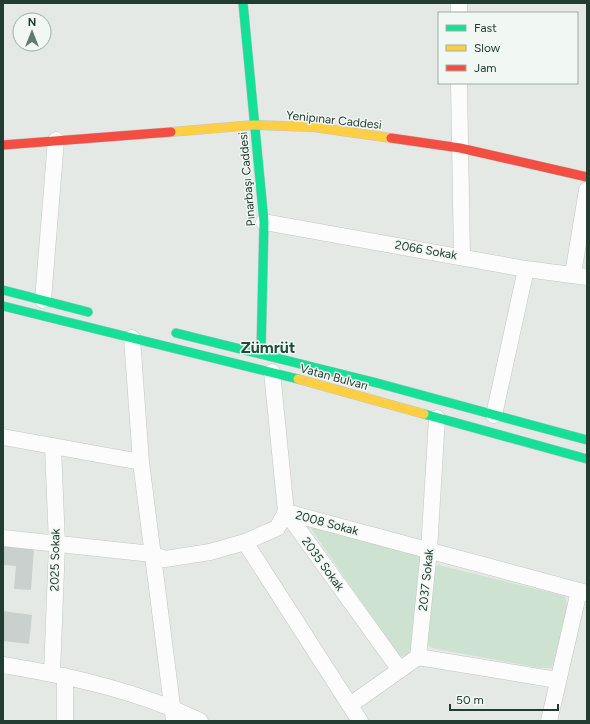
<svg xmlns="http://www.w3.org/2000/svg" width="590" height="724" viewBox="0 0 590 724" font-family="Figtree,sans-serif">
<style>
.green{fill:#cde2d0}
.building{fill:#cad0cd}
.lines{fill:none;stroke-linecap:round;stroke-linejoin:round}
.street-casing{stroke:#c1c6c3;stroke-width:17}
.fast-casing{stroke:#bfc6c3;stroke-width:10}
.slow-casing{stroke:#bfc6c3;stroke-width:10}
.jam-casing{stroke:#bfc6c3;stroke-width:10}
.street{stroke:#fbfcfb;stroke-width:16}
.fast{stroke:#16e098;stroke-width:9}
.slow{stroke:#ffcf43;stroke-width:9}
.jam{stroke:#f24e42;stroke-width:9}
.labels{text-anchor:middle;stroke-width:3;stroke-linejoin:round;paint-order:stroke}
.street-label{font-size:12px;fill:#213c31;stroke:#f1f8f4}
.district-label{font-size:16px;font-weight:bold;fill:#1d4e3b;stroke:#f1f8f4}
</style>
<rect width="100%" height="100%" fill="#e4e9e6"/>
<!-- green -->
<path class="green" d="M 309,526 L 417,553 L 421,560 L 413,652 L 400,657 Z
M 438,565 L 565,596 L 568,609 L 552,668 L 540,668 L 432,648 L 427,644 L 432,569 Z"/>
<!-- building -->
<path class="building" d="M 3,546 L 34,548 L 31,590 L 14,589 L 16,566 L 3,565 Z
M 3,611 L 32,615 L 29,644 L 3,641 Z"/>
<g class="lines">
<!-- street casing -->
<g class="street-casing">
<path id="street" d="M 459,3 L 459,13
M 459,83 L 462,257
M 264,222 L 526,269 L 587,277
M 573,274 L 587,190
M 43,300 L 56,140
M 132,338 L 141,462 L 174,721
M 272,372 L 286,512 L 400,670
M 494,415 L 526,269
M 3,437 L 141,462
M 286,512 L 587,593
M 3,538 L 152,554 L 165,559 L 210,552 L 245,542 L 277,528 L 286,512
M 245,542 L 360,721
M 418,657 L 557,680
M 3,665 C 70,676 139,691 200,721
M 52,673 L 57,544 L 53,446
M 350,705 L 418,657 L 429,550 L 437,418
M 65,721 L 65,676
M 549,721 L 579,591"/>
</g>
<!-- fast casing -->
<g class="fast-casing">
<path id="fast" d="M 243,3 L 264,222 L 261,353
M 3,290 L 88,312
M 3,306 L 298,379
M 176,333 L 377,383 L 587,440
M 424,414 L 587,459"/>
</g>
<!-- slow casing -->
<g class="slow-casing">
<path id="slow" d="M 171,132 L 254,125 L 313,127 L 391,138
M 298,379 L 424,414"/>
</g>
<!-- jam casing -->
<g class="jam-casing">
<path id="jam" d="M 391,138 L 460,148 L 587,177
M 3,145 L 171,132"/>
</g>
<!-- street -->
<use href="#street" class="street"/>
<!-- fast -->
<use href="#fast" class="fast"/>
<!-- slow -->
<use href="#slow" class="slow"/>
<!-- jam -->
<use href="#jam" class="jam"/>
</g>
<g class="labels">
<!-- street labels -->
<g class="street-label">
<text transform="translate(334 120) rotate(6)" y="4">Yenipınar Caddesi</text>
<text transform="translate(247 179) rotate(-95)" y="4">Pınarbaşı Caddesi</text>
<text transform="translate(426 250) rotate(10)" y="4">2066 Sokak</text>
<text transform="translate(334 377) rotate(15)" y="4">Vatan Bulvarı</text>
<text transform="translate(327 523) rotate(15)" y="4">2008 Sokak</text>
<text transform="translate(55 560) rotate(-89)" y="4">2025 Sokak</text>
<text transform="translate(323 564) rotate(54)" y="4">2035 Sokak</text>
<text transform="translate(426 580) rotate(-84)" y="4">2037 Sokak</text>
</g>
<!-- district labels -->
<g class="district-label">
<text x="268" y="353">Zümrüt</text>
</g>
</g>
<!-- border -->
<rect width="590" height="724" fill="none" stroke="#213c31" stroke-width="8"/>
<!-- legend -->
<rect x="438" y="12" width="140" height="72" fill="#f1f8f4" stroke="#9eada6"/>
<rect x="446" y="25" width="20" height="6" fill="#16e098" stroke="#9eada6"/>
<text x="474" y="32" font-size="12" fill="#213c31">Fast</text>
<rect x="446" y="45" width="20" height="6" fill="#ffcf43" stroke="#9eada6"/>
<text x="474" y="52" font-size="12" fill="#213c31">Slow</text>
<rect x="446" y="65" width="20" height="6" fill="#f24e42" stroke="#9eada6"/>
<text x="474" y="72" font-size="12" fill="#213c31">Jam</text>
<!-- north arrow -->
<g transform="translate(32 32)"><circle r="19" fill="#f1f8f4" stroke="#9eada6"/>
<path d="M0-3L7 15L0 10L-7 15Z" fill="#657970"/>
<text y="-6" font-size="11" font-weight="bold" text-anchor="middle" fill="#213c31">N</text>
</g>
<!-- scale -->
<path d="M450 704v6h108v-6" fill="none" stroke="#213c31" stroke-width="2"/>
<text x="456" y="704" font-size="12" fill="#213c31" stroke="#f1f8f4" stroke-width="3" paint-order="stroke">50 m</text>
</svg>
